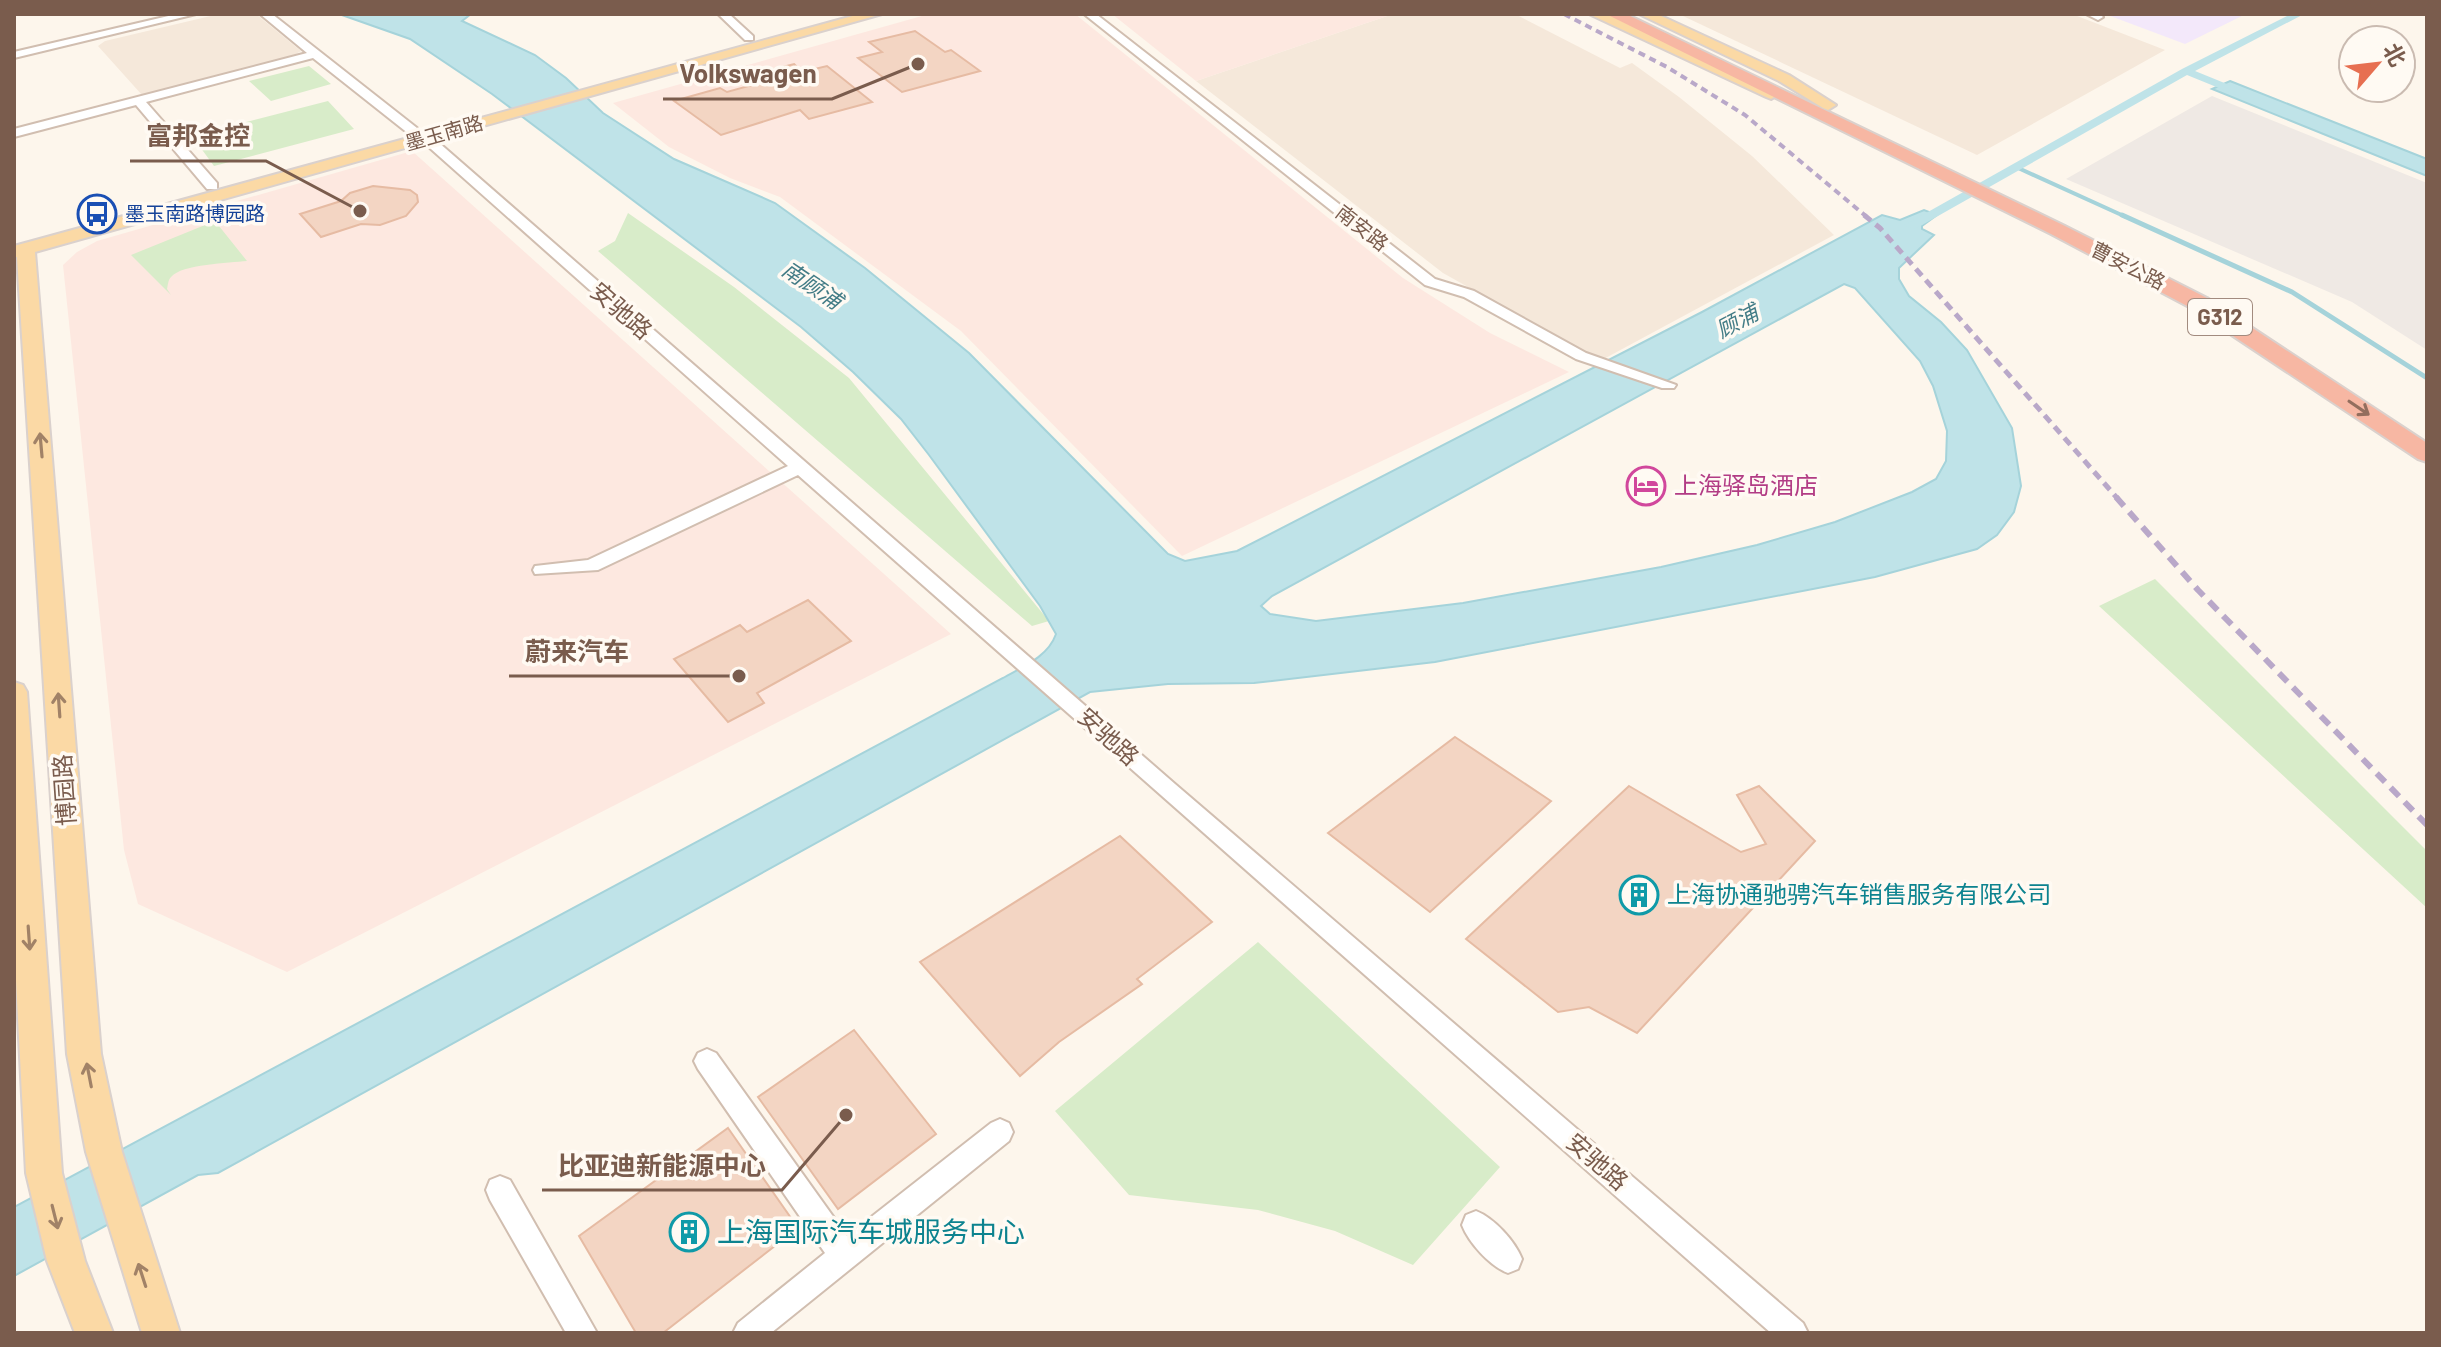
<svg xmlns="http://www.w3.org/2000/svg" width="2441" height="1347" viewBox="0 0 2441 1347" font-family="Barlow,'Noto Sans SC',sans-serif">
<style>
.residential{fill:#f5e8da}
.commercial{fill:#fde8e0}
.industrial{fill:#efe9e4}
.education{fill:#f3e8fa}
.green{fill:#d8ecc9}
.water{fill:#bfe3e8;stroke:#a5d3da;stroke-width:2;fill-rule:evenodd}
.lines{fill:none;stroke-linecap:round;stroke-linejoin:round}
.stream-far1{stroke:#a5d3da;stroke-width:4}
.stream{stroke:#a5d3da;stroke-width:5}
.canal{fill:#bfe3e8;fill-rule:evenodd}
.building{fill:#f3d5c3;stroke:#e6bba3;stroke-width:2}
.minor-casing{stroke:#d1beb0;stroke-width:4}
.major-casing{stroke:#dad1cd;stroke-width:4}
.highway-casing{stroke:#dad1cd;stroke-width:4}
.minor{fill:#fff;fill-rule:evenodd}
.major{fill:#fbd9a5;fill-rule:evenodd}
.highway{fill:#f7b7a3;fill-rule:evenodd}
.rail-far2{stroke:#b9a8c9;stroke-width:4;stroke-dasharray:7 5;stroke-linecap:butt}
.rail-far1{stroke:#b9a8c9;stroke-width:5;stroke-dasharray:9 6;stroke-linecap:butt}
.rail{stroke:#b9a8c9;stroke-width:6;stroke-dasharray:12 8;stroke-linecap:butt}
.oneway{stroke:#936e5e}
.oneway2{stroke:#a18267}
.labels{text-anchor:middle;stroke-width:7;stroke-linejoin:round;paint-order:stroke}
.far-street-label{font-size:20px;fill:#7a5c4d;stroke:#fffaf3}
.far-transit-label{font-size:20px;fill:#164399;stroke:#fffaf3;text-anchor:start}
.far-water-label{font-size:22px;font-style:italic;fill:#437c86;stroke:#fffaf3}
.shield{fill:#fffaf3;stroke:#a28b7f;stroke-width:2}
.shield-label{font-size:22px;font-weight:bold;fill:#7a5c4d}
.street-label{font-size:24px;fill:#7a5c4d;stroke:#fffaf3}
.hotel-label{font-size:24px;fill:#b23c85;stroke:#fffaf3;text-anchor:start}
.culture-label{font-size:24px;fill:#0d838f;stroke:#fffaf3;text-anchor:start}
.near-culture-label{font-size:28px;fill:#0d838f;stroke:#fffaf3;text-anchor:start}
.leader{fill:none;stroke:#7a5c4d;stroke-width:3}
.callout-dot{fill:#7a5c4d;stroke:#fffaf3;stroke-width:3}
.callout-label{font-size:26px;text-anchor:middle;font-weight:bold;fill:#7a5c4d;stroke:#fffaf3;stroke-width:7;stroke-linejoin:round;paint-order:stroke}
</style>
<rect width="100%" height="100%" fill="#fdf6ec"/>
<!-- residential -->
<path class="residential" d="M 219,14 L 256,14 L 301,51 L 291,57 L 142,95 L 98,46 L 105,41 Z
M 1393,14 L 1515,14 L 1620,68 L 1632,63 L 1679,97 L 1752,156 L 1834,235 L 1600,361 L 1443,273 L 1196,81 Z
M 1691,14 L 2072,14 L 2165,50 L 1977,155 L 1683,16 Z"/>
<!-- commercial -->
<path class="commercial" d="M 929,14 L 1075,14 L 1403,278 L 1490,333 L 1569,372 L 1182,556 L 961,331 L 780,197 L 730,178 L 669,147 L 613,103 Z
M 1112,14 L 1393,14 L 1196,81 Z
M 412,151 L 951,634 L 287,972 L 138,904 L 124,850 L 63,265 L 77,252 L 97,241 Z"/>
<!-- industrial -->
<path class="industrial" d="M 2212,96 L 2427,183 L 2427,350 L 2352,302 L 2066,179 Z"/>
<!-- education -->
<path class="education" d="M 2105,14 L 2246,14 L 2185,44 Z"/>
<!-- green -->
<path class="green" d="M 309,66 L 331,84 L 271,101 L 249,81 Z
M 328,101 L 354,129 L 214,166 L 192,136 Z
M 628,213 L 734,287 L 849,378 L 1049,621 L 1032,626 L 598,251 L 615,241 Z
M 215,221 L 247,261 C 229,263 182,264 171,277 C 168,280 168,285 167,289 L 171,295 L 131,255 Z
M 2155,579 L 2427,851 L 2427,908 L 2099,606 Z
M 1258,942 L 1500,1167 L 1413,1265 L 1335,1231 L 1258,1210 L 1129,1195 L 1055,1111 Z"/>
<!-- water -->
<path class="water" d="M 339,14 L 471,14 L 462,21 L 535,55 L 566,78 L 603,113 L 674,159 L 775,203 L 865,268 L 969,353 L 1168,554 L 1185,561 L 1237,551 L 1702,312 L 1882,215 L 1900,220 L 1924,210 L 1937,215 L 1922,226 L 1922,229 L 1934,235 L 1899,268 L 1899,279 L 1909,296 L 1941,322 L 1967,350 L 2012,428 L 2021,486 L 2014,512 L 1997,535 L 1977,549 L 1875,577 L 1435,662 L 1254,683 L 1168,684 L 1090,692 L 218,1173 L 198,1175 L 14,1276 L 14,1207 L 1003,678 C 1022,667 1048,657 1056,634 L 1040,606 L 929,455 L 901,419 L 853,372 L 801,327 L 492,94 L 410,39 ZM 1844,284 L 1855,288 L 1920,361 L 1933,386 L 1947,431 L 1946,461 L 1936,479 L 1912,492 L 1835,522 L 1757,545 L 1661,567 L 1463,603 L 1316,621 L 1270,614 L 1261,606 L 1272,596 Z
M 2230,81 L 2427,159 L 2427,176 L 2212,89 Z"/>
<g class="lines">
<!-- stream-far1 -->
<path class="stream-far1" d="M 2016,167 L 2126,217"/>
<!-- stream -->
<path class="stream" d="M 2122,215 L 2292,292 L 2427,378"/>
<!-- canal -->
<path class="canal" d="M 2291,14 L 2304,14 L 2195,71 L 2249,93 L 2249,97 L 2241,97 L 2187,75 L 1915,229 L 1903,226 L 2182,69 Z"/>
</g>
<!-- building -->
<path class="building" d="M 915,31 L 945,52 L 951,50 L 980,71 L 902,92 L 858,58 L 882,52 L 869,42 Z
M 794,64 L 802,72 L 827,66 L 872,102 L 809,119 L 800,110 L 721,135 L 674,101 L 720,88 L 727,92 L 767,81 L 758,73 Z
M 373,186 L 410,190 L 417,195 L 418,202 L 406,216 L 380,225 L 361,224 L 321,237 L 300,214 L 341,201 L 350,193 Z
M 808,600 L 851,641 L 757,693 L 764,703 L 728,722 L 674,659 L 740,625 L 747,632 Z
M 1455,737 L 1551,801 L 1430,912 L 1328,833 Z
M 1629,786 L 1741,852 L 1766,844 L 1737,795 L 1759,786 L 1815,841 L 1637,1033 L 1589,1007 L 1558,1012 L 1466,939 Z
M 1120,836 L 1212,922 L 1137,979 L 1142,984 L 1059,1042 L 1020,1076 L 920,962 Z
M 854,1030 L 936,1134 L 838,1209 L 758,1097 Z
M 728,1128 L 798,1228 L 663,1333 L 636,1333 L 579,1236 Z"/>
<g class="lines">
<!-- minor casing -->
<g class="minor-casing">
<path id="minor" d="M 177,14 L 196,14 L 14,58 L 14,52 Z
M 260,14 L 272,14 L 417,128 L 417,134 L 409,134 L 313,58 L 146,102 L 217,183 L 217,189 L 207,189 L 136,105 L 14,137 L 14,129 L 307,53 Z
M 718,14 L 729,14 L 753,36 L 753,40 L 745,40 Z
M 1084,14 L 1096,14 L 1435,279 L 1474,291 L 1586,353 L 1676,385 L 1674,388 L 1662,388 L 1576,359 L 1464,297 L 1425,285 Z
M 2086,14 L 2100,14 L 2103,17 L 2098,20 Z
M 422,135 L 430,135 L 1175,784 L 1803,1323 L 1808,1333 L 1771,1333 L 798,475 L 598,570 L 535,574 L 533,570 L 535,566 L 588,560 L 788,466 L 422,141 Z
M 707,1049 L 716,1053 L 847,1236 L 991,1123 L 1000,1119 L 1009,1123 L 1013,1132 L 1009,1141 L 771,1333 L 733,1333 L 738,1323 L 825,1253 L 698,1069 L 694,1061 L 698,1053 Z
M 500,1176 L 510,1180 L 597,1333 L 566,1333 L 490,1200 L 486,1190 L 490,1180 Z
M 1476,1211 C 1494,1218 1515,1241 1522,1259 L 1518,1269 L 1508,1273 C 1490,1266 1469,1243 1462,1225 L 1466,1215 Z"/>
</g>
<!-- major casing -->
<g class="major-casing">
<path id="major" d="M 860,14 L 882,14 L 35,252 L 101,1054 L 122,1152 L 180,1333 L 142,1333 L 86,1152 L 67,1054 L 17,257 L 14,257 L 14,246 Z
M 1589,14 L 1607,14 L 1779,94 L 1771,99 L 1766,97 Z
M 1639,14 L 1657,14 L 1789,75 L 1836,105 L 1828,110 L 1823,108 L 1779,81 Z
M 14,682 L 23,685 L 27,692 L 62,1173 L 85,1261 L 113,1333 L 75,1333 L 47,1261 L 26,1173 L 14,941 Z"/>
</g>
<!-- highway casing -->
<g class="highway-casing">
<path id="highway" d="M 1606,14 L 1626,14 L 2065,226 L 2207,298 L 2427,443 L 2427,462 L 2418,459 L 2191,308 L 2051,234 Z"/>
</g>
<!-- minor -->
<use href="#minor" class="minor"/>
<!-- major -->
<use href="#major" class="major"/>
<!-- highway -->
<use href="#highway" class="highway"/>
<!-- rail-far2 -->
<path class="rail-far2" d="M 1564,14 L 1667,67 L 1745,115 L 1867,217"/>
<!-- rail-far1 -->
<path class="rail-far1" d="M 1864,215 L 1880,228 L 2118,499"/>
<!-- rail -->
<path class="rail" d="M 2116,497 L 2198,590 L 2427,825"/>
</g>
<!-- one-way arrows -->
<defs><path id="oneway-shaft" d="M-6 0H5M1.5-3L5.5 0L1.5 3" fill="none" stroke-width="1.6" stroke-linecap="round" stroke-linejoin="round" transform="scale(2)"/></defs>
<use class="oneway" href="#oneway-shaft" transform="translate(2359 408) rotate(34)"/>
<g class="oneway2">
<use href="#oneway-shaft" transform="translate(41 445) rotate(-95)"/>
<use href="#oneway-shaft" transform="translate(59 705) rotate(-94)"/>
<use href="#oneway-shaft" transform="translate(29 938) rotate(86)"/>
<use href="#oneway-shaft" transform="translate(89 1075) rotate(-101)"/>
<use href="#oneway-shaft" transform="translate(55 1217) rotate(76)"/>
<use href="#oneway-shaft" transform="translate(142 1275) rotate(-108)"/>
</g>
<!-- icons -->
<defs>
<g id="bus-ring" transform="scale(2)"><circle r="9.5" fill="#fffaf3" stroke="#1a4fb4" stroke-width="1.5"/><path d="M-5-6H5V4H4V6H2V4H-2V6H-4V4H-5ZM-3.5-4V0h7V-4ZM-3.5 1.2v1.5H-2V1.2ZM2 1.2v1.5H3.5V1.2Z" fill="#1a4fb4"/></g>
<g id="hotel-ring" transform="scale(2)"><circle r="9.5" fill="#fffaf3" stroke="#d1479c" stroke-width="1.5"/><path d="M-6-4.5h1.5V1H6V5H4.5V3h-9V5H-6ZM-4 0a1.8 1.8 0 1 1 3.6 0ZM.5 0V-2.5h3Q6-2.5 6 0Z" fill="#d1479c"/></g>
<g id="building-ring" transform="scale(2)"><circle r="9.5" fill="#fffaf3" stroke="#0f9aa8" stroke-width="1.5"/><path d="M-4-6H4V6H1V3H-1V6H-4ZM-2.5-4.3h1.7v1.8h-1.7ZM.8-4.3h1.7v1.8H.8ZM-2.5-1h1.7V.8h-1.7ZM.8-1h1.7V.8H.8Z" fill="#0f9aa8"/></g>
</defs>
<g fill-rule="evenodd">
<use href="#bus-ring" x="97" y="214"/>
<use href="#hotel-ring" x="1646" y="486"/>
<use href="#building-ring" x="1639" y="895"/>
<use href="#building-ring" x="689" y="1232"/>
</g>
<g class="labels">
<!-- far-street labels -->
<g class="far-street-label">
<text transform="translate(444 133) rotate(-16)" y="7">墨玉南路</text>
<text transform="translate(1362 228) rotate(38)" y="7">南安路</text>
<text transform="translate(2128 266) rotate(27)" y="7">曹安公路</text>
</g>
<!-- far-transit labels -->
<g class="far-transit-label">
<text x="125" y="221">墨玉南路博园路</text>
</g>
<!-- far-water labels -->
<g class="far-water-label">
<text transform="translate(812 285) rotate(34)" y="8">南顾浦</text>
<text transform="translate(1737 321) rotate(-28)" y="8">顾浦</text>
</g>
<!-- shield labels -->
<rect class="shield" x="2188" y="299" width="64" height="36" rx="6"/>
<g class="shield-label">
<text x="2220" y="325">G312</text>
</g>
<!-- street labels -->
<g class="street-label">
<text transform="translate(621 311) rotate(41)" y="8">安驰路</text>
<text transform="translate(1108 737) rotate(42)" y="8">安驰路</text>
<text transform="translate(65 790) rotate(-94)" y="8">博园路</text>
<text transform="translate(1597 1162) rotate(41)" y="8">安驰路</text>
</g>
<!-- hotel labels -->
<g class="hotel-label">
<text x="1674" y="494">上海驿岛酒店</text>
</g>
<!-- culture labels -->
<g class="culture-label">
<text x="1667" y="903">上海协通驰骋汽车销售服务有限公司</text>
</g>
<!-- near-culture labels -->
<g class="near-culture-label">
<text x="717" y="1242">上海国际汽车城服务中心</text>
</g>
</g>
<!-- callouts -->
<path class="leader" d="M918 64L832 99H663M360 211L266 161H130M739 676L645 676H509M846 1115L782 1190H542"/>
<g class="callout-dot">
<circle cx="918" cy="64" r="8"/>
<circle cx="360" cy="211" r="8"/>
<circle cx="739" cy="676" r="8"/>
<circle cx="846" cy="1115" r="8"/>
</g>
<g class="callout-label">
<text x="748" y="83">Volkswagen</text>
<text x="198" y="145">富邦金控</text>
<text x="577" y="661">蔚来汽车</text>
<text x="662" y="1175">比亚迪新能源中心</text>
</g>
<!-- border -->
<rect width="2441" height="1347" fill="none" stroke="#7a5c4d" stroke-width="32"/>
<!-- north arrow -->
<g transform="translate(2377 64) rotate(62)"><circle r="38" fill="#fffaf3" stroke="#cabbb1" stroke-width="2"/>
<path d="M0-6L14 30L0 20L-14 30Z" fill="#e76f51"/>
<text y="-12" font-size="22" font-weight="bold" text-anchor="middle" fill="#7a5c4d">北</text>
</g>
</svg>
